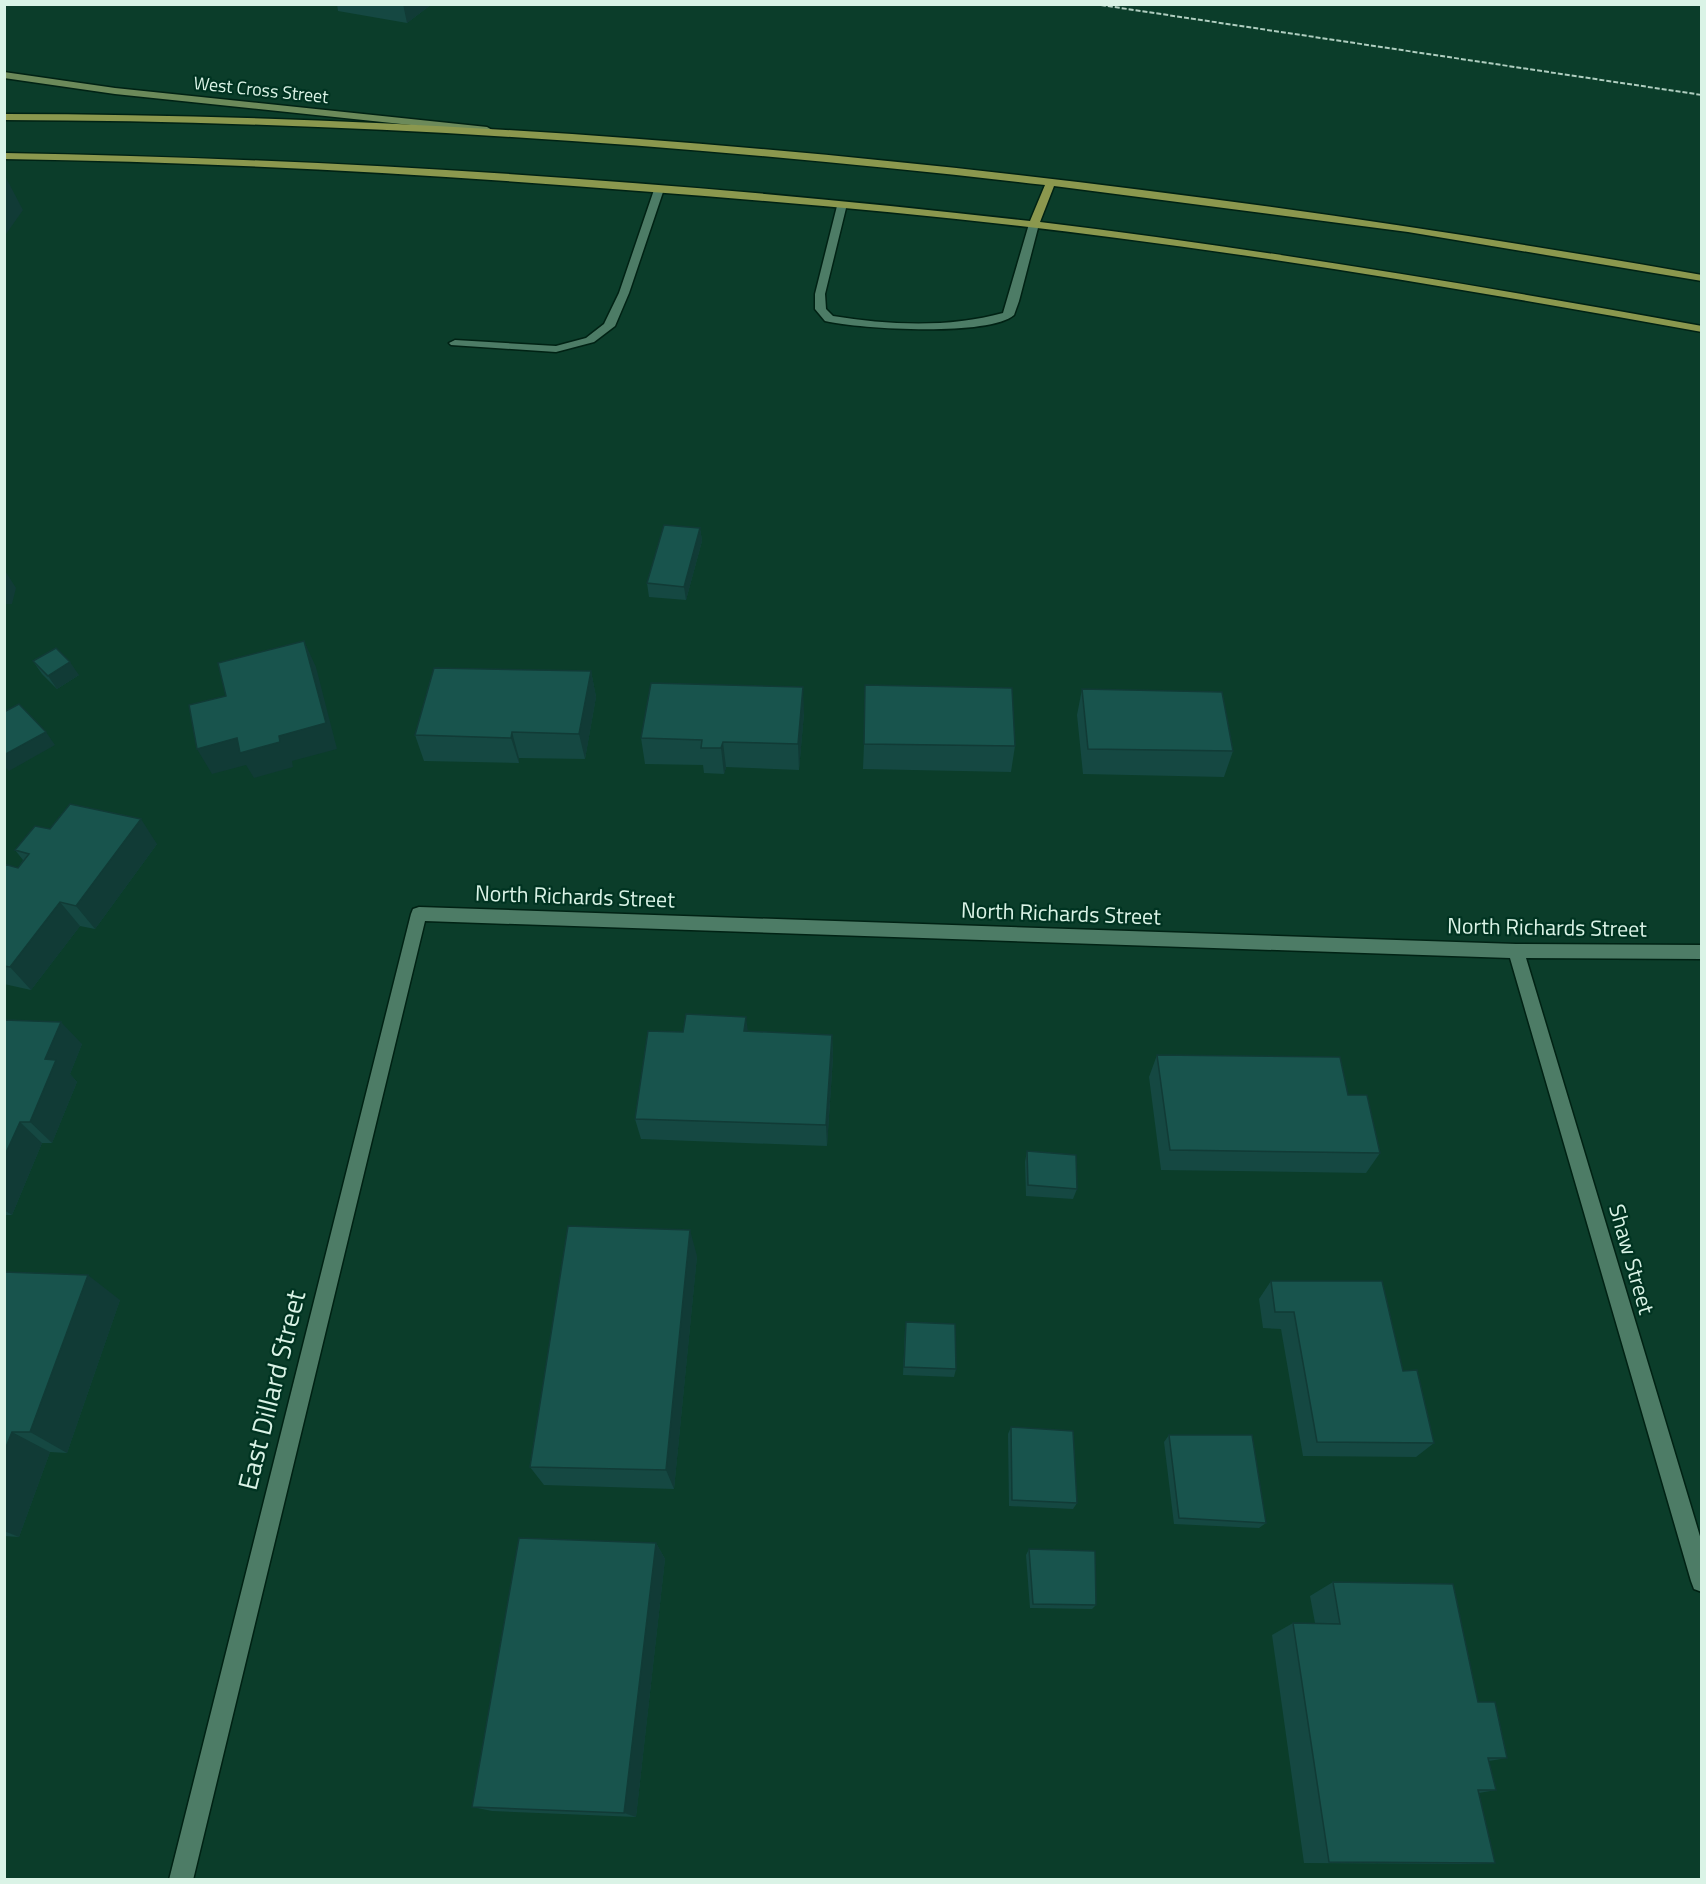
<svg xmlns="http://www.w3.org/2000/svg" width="1706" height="1884" viewBox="0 0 1706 1884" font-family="'Titillium Web',sans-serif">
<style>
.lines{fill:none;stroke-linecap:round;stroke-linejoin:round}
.service-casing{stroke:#002214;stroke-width:3}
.minor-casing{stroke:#002214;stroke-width:3}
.secondary-casing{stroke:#002214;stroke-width:3}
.primary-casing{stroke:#002214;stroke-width:3}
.service{fill:#4d7c66;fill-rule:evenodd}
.minor{fill:#4d7c66;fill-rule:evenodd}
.secondary{fill:#6c8a5a;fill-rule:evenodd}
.primary{fill:#8b984e;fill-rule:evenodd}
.rail{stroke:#afcdbf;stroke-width:2;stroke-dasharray:5 2;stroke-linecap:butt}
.wall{fill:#154842}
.shaded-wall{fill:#113b36}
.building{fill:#18544d;stroke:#113b36;stroke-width:1.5}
.labels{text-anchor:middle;stroke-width:4.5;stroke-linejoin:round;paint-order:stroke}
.far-street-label{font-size:18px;fill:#daf3e6;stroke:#003321}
.street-label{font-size:22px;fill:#daf3e6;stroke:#003321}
.near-street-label{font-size:27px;fill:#daf3e6;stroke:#003321}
</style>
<rect width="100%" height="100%" fill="#0b3d2a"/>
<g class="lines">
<!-- service casing -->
<g class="service-casing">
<path id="service" d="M 655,187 L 664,189 L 629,293 L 615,326 L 594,342 L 556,352 L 451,345 L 449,343 L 455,340 L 556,346 L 586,338 L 604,324 L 619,293 Z
M 838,202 L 847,204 L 825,294 L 826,309 L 833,316 C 887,325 950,328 1003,313 L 1029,224 L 1034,221 L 1039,224 L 1019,301 L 1014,315 C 988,337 859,329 825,321 L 815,309 L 815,294 Z"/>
</g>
<!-- minor casing -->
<g class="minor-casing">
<path id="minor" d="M 419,907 L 1516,944 L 1702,945 L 1702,959 L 1526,958 L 1702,1543 L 1702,1592 L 1694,1589 L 1691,1581 L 1510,958 L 425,921 L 193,1880 L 169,1880 L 411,914 L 413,909 Z"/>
</g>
<!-- secondary casing -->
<g class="secondary-casing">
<path id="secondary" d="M 4,72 L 115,88 L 487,127 L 492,130 L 487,133 L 115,94 L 4,78 Z"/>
</g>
<!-- primary casing -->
<g class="primary-casing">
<path id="primary" d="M 4,114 C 573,115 1142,176 1702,275 L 1702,281 L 1408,232 L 1054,186 L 1040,222 C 1262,249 1482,286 1702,326 L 1702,332 C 1507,297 1313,263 1117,238 C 958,217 798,203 639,191 C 428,174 216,162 4,159 L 4,153 C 347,159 690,182 1030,221 L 1045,185 C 699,145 353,121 4,120 Z"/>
</g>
<!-- service -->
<use href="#service" class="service"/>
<!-- minor -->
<use href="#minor" class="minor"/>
<!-- secondary -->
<use href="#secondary" class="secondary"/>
<!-- primary -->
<use href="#primary" class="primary"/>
<!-- rail -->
<path class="rail" d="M 1094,4 L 1702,95"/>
</g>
<!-- wall -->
<path class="wall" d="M 337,4 L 432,4 L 407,23 L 338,11 Z
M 700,528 L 702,541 L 686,600 L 649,597 L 647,583 Z
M 33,661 L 79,675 L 57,689 L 42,674 Z
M 591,671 L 596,697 L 585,759 L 519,758 L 519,763 L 424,761 L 415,735 Z
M 1082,689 L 1233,751 L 1224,777 L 1083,774 L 1077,715 Z
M 804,713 L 799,770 L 726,767 L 724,774 L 704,773 L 703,765 L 645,764 L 641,738 Z
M 864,744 L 1015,746 L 1011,772 L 863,769 Z
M 50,829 L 157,844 L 95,929 L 80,926 L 31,990 L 4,984 L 4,864 L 18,868 L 23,860 L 15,850 Z
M 4,1020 L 82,1044 L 70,1074 L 77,1082 L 52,1143 L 42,1143 L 12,1215 L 4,1215 Z
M 748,1031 L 832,1035 L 833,1057 L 827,1146 L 641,1139 L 635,1119 L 683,1032 Z
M 1157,1055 L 1348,1095 L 1380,1153 L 1366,1173 L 1161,1170 L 1149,1077 Z
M 1027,1151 L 1077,1189 L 1073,1199 L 1026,1196 L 1025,1162 Z
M 697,1256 L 674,1489 L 544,1485 L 530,1467 Z
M 4,1272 L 120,1300 L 67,1453 L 50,1452 L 19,1537 L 4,1536 Z
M 1271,1281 L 1403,1371 L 1434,1443 L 1416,1457 L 1303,1456 L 1281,1329 L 1263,1328 L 1259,1299 Z
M 905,1330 L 956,1369 L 954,1377 L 903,1375 Z
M 1011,1427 L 1077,1503 L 1073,1509 L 1009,1506 L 1008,1434 Z
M 1169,1435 L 1266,1523 L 1259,1528 L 1174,1524 L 1164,1442 Z
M 656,1543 L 665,1559 L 636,1817 L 492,1811 L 472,1807 Z
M 1029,1549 L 1096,1605 L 1092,1609 L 1030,1608 L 1026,1555 Z
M 1333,1582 L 1478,1702 L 1507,1758 L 1489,1761 L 1496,1790 L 1479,1793 L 1495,1863 L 1461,1864 L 1304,1863 L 1272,1635 L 1293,1623 L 1315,1623 L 1310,1596 Z"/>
<!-- shaded-wall -->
<path class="shaded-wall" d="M 403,4 L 432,4 L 407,23 Z
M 4,174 L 23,210 L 4,237 Z
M 700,528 L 702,541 L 686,600 L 684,587 Z
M 4,569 L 16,588 L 12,604 L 6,604 L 4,610 Z
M 304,641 L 316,667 L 337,749 L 292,761 L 293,767 L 254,778 L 246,765 L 212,774 L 197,749 L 237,738 L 279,736 Z
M 70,662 L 79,675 L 57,689 L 48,676 Z
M 591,671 L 596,697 L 585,759 L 579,734 Z
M 803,687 L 804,713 L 799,770 L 798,744 Z
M 46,732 L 55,745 L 9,771 L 4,766 L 4,755 Z
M 512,732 L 519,758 L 519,763 L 511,738 Z
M 723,742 L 726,767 L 724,774 L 721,748 Z
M 141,819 L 157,844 L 95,929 L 76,906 Z
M 60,902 L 80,926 L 31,990 L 10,967 Z
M 746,1017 L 749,1039 L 744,1031 Z
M 61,1022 L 82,1044 L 70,1074 L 77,1082 L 52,1143 L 30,1122 L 45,1059 Z
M 832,1035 L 833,1057 L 827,1146 L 826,1125 Z
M 20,1122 L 42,1143 L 12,1215 L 4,1210 L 4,1157 Z
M 690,1230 L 697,1256 L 674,1489 L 666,1470 Z
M 88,1275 L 120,1300 L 67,1453 L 30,1432 Z
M 12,1432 L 50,1452 L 19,1537 L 4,1531 L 4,1452 Z
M 656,1543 L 665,1559 L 636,1817 L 624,1813 Z
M 4,1616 L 7,1616 L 4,1625 Z"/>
<!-- building -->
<path class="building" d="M 664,525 L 700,528 L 684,587 L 647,583 Z
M 304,641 L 326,723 L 279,736 L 280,742 L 240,753 L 237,738 L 197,749 L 189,705 L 226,696 L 218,663 Z
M 56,648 L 70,662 L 48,676 L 33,661 Z
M 434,668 L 591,671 L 579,734 L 512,732 L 511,738 L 415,735 Z
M 651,683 L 803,687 L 798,744 L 723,742 L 721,748 L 701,748 L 702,740 L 641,738 Z
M 865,685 L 1012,688 L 1015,746 L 864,744 Z
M 1082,689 L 1222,692 L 1233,751 L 1088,749 Z
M 19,704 L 46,732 L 4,755 L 4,712 Z
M 70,804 L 141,819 L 76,906 L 60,902 L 10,967 L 4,966 L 4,864 L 18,868 L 29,854 L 15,850 L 35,826 L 50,829 Z
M 686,1014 L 746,1017 L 744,1031 L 832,1035 L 826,1125 L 635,1119 L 648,1031 L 683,1032 Z
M 4,1020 L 61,1022 L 45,1059 L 56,1060 L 30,1122 L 20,1122 L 4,1157 Z
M 1157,1055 L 1340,1057 L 1348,1095 L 1367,1095 L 1380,1153 L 1170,1150 Z
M 1027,1151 L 1076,1155 L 1077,1189 L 1028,1185 Z
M 568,1226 L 690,1230 L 666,1470 L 530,1467 Z
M 4,1272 L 88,1275 L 30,1432 L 12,1432 L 4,1452 Z
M 1271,1281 L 1382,1281 L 1403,1371 L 1417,1370 L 1434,1443 L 1317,1442 L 1294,1312 L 1275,1312 Z
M 906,1322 L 955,1324 L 956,1369 L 904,1367 Z
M 1011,1427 L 1073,1431 L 1077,1503 L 1012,1500 Z
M 1169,1435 L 1252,1435 L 1266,1523 L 1179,1518 Z
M 519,1538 L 656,1543 L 624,1813 L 472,1807 Z
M 1029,1549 L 1095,1551 L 1096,1605 L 1033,1604 Z
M 1333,1582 L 1453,1584 L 1478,1702 L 1495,1702 L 1507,1758 L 1488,1758 L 1496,1790 L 1478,1790 L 1495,1863 L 1329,1862 L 1293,1623 L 1340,1624 Z"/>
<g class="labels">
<!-- far-street labels -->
<g class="far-street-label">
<text transform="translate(261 90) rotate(6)" y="6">West Cross Street</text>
</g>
<!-- street labels -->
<g class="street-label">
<text transform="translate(575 896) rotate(2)" y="8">North Richards Street</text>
<text transform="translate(1061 913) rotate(2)" y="8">North Richards Street</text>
<text transform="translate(1547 927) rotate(1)" y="8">North Richards Street</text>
<text transform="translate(1632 1259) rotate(74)" y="8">Shaw Street</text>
</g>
<!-- near-street labels -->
<g class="near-street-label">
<text transform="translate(272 1390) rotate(-76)" y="9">East Dillard Street</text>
</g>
</g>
<!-- border -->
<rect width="1706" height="1884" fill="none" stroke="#daf3e6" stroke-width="12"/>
</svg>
